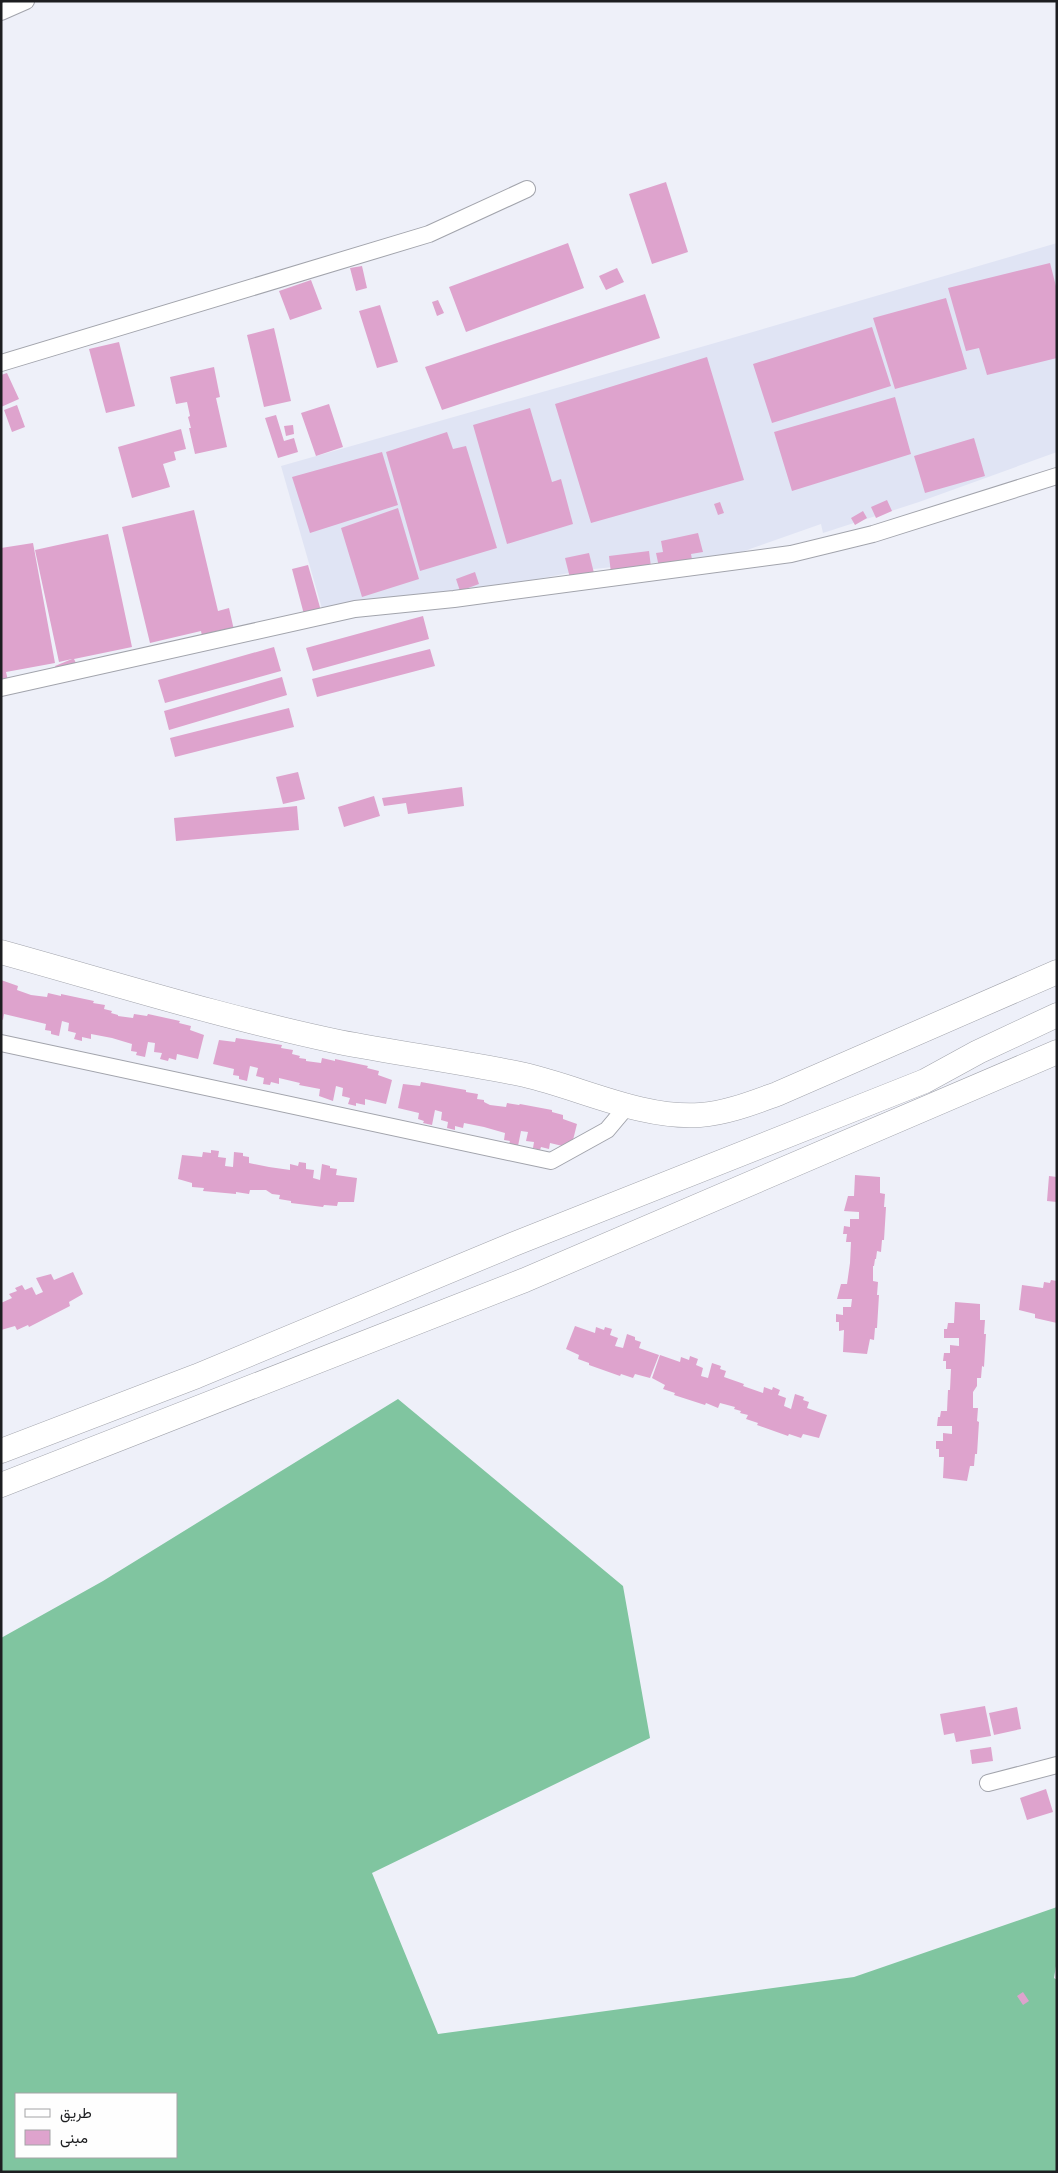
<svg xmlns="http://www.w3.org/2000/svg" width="1058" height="2173" viewBox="0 0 1058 2173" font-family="'Varela Round',Vazirmatn,sans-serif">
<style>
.built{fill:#e0e4f4}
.forest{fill:#80c5a0;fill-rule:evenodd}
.building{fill:#dea3cd}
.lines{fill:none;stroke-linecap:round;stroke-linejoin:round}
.street-casing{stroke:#a2a4ac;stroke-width:18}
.secondary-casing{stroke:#a2a4ac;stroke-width:25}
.street{stroke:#fff;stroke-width:16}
.secondary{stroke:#fff;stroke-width:24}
</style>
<rect width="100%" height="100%" fill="#eef0f9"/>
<!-- built -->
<path class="built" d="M 1057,243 L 1057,452 L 919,502 L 823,533 L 821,524 L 736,554 L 585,570 L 325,619 L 281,466 L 708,345 Z"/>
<!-- forest -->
<path class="forest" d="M 398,1399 L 623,1586 L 650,1738 L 372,1873 L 438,2034 L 854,1977 L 1057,1907 L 1057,1960 L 1054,1978 L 1057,1980 L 1057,2172 L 1,2172 L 1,1638 L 103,1581 ZM 16,2094 L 176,2094 L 176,2157 L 16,2157 Z"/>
<!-- building -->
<path class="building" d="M 666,182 L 688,252 L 652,264 L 629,194 Z
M 568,243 L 584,288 L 466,332 L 449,287 Z
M 1050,263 L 1057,290 L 1057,358 L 987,375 L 979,348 L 966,351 L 948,288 Z
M 362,266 L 367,288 L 356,291 L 350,268 Z
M 617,268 L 624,282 L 606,290 L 599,276 Z
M 311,280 L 322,309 L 290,320 L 279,291 Z
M 645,294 L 660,338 L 442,410 L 425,367 Z
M 946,298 L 967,369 L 895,389 L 873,318 Z
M 438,300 L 444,313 L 437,316 L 432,302 Z
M 380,305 L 398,362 L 377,368 L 359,311 Z
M 872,327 L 891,386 L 772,423 L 753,364 Z
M 274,328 L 291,401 L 264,407 L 247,335 Z
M 119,342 L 135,406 L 106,413 L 89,349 Z
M 707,357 L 744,480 L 591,523 L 555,404 Z
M 214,367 L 220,397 L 216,398 L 227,447 L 195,454 L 189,428 L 191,428 L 188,417 L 190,416 L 187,402 L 176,404 L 170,377 Z
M 7,373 L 19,399 L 1,407 L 1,375 Z
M 895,397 L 911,454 L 792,491 L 774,432 Z
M 329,404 L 343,447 L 316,456 L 301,413 Z
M 17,405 L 25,427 L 12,432 L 4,410 Z
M 530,408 L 552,482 L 561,479 L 573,524 L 507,544 L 473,425 Z
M 276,415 L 284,441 L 294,438 L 298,452 L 278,458 L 265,418 Z
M 293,425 L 294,434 L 286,436 L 284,426 Z
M 181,429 L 186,449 L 174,452 L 176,460 L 163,464 L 170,487 L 132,498 L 118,447 Z
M 447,432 L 453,449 L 466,446 L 497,548 L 420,571 L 386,452 Z
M 974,438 L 985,476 L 925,493 L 914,456 Z
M 382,452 L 398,505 L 310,533 L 292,477 Z
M 887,500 L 892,511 L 876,518 L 871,507 Z
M 720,502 L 724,513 L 718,515 L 714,504 Z
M 398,508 L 419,579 L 362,597 L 341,528 Z
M 194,510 L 218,611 L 229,608 L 236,639 L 204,646 L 201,631 L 150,643 L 122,527 Z
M 863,511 L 867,518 L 855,525 L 851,518 Z
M 698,533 L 703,552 L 691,554 L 693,565 L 660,572 L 656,553 L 663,552 L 661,541 Z
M 108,534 L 132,647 L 74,659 L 79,669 L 59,677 L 55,666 L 72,659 L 59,662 L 35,550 Z
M 33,543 L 55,663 L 6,672 L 9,685 L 1,686 L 1,548 Z
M 649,551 L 651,567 L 611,573 L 609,556 Z
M 589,553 L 594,573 L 570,578 L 565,558 Z
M 308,565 L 323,618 L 306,622 L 292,569 Z
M 475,572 L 479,584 L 460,591 L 456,579 Z
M 423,616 L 429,639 L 313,671 L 306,648 Z
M 274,647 L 281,671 L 165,703 L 158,680 Z
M 430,649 L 435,666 L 317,697 L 312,679 Z
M 282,677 L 287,695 L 169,730 L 164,711 Z
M 289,708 L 294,727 L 175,757 L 170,738 Z
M 298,772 L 305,799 L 283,804 L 276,777 Z
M 462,787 L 464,806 L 408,814 L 406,803 L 384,806 L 382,798 Z
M 374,796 L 380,816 L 344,827 L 338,807 Z
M 297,806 L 299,830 L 176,841 L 174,818 Z
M 1,980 L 18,986 L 17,990 L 31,995 L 47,997 L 48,993 L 61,996 L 61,994 L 94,1001 L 93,1003 L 105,1005 L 104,1009 L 112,1011 L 111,1013 L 118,1015 L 118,1016 L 133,1018 L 134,1014 L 147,1016 L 148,1014 L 180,1021 L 179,1023 L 191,1026 L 190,1030 L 204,1035 L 198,1059 L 177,1054 L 176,1060 L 169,1058 L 168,1061 L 160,1059 L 162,1053 L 154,1052 L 155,1043 L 148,1042 L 145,1057 L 136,1055 L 137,1052 L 131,1051 L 132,1044 L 112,1038 L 91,1034 L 91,1039 L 82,1037 L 82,1041 L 74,1039 L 76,1033 L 68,1031 L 69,1023 L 62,1021 L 59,1036 L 51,1034 L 51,1031 L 45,1030 L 46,1024 L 4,1014 L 3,1020 L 1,1019 Z
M 236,1038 L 282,1045 L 281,1048 L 293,1050 L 292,1054 L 300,1056 L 299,1058 L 306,1059 L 306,1061 L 321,1063 L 322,1058 L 335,1061 L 335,1059 L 368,1066 L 367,1068 L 379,1071 L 378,1075 L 392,1080 L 386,1104 L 365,1099 L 365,1105 L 356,1103 L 356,1106 L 348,1104 L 350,1098 L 342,1096 L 343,1088 L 336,1086 L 333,1101 L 319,1096 L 320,1089 L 299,1085 L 300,1083 L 279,1078 L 279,1084 L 271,1082 L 270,1085 L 263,1084 L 264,1078 L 256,1076 L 258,1068 L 250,1066 L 247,1081 L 239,1079 L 239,1076 L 233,1075 L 234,1069 L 213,1064 L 219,1040 L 235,1042 Z
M 421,1082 L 466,1090 L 466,1092 L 478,1094 L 477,1099 L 484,1100 L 484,1102 L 490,1105 L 506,1107 L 507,1103 L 519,1105 L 520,1104 L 552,1110 L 552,1112 L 563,1115 L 563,1119 L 577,1124 L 571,1148 L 550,1143 L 549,1149 L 541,1147 L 540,1150 L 533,1148 L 534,1142 L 526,1141 L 528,1132 L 521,1131 L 518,1146 L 509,1144 L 510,1141 L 504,1140 L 505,1133 L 484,1127 L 464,1123 L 463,1128 L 455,1126 L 455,1130 L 447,1128 L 448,1122 L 441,1120 L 442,1112 L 435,1110 L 432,1125 L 423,1123 L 424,1121 L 418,1119 L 419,1113 L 398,1108 L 403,1084 L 420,1086 Z
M 211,1150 L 219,1151 L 218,1157 L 226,1158 L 225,1166 L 233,1167 L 234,1152 L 243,1153 L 243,1156 L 249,1157 L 249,1163 L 269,1167 L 290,1170 L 290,1164 L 298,1166 L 299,1162 L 306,1163 L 306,1169 L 314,1170 L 313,1178 L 320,1180 L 322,1164 L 330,1166 L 330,1168 L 337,1169 L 336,1175 L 357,1178 L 354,1202 L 338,1202 L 337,1206 L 324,1205 L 323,1207 L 291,1203 L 291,1201 L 279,1199 L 280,1195 L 272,1194 L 266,1190 L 250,1190 L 249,1194 L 236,1192 L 236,1194 L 203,1191 L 204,1188 L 192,1187 L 192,1183 L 178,1179 L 182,1155 L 202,1157 L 203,1152 L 211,1153 Z
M 855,1175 L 880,1177 L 880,1193 L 885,1194 L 884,1207 L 886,1207 L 884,1240 L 882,1240 L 881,1252 L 877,1251 L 876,1259 L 875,1259 L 874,1266 L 873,1266 L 873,1281 L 878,1282 L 877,1295 L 879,1295 L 877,1328 L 875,1328 L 874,1340 L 870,1339 L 867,1354 L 843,1352 L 844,1330 L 839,1331 L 839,1322 L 836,1322 L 836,1314 L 843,1315 L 843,1307 L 851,1307 L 852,1299 L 837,1299 L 841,1284 L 847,1284 L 850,1263 L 851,1242 L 846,1242 L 847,1234 L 843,1234 L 844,1226 L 850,1227 L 850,1219 L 859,1219 L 859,1212 L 844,1211 L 848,1196 L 854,1196 Z
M 1049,1176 L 1057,1177 L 1057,1202 L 1047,1201 Z
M 73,1272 L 83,1294 L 69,1302 L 70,1306 L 29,1327 L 28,1325 L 17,1330 L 15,1326 L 1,1330 L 1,1303 L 12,1298 L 9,1294 L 17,1291 L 15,1288 L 22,1285 L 25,1290 L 32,1287 L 36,1295 L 43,1292 L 36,1278 L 51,1274 L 54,1280 Z
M 1051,1280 L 1057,1281 L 1057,1323 L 1035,1318 L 1035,1314 L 1019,1310 L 1022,1285 L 1043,1288 L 1044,1282 L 1050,1283 Z
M 955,1302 L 980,1304 L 980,1320 L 985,1320 L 984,1334 L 986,1334 L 984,1367 L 982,1366 L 981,1378 L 977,1378 L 977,1386 L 973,1392 L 973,1408 L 978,1408 L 977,1421 L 979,1422 L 977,1454 L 975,1454 L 974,1466 L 970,1466 L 967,1481 L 943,1478 L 944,1457 L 939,1457 L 939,1449 L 936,1449 L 936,1441 L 943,1441 L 943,1433 L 952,1434 L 952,1426 L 937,1426 L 938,1417 L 940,1417 L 941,1411 L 947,1411 L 948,1390 L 950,1390 L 951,1369 L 946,1369 L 946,1361 L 943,1361 L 944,1353 L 950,1353 L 950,1345 L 959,1346 L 959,1338 L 944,1338 L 944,1329 L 947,1329 L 948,1323 L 954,1323 Z
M 575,1326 L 595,1333 L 596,1327 L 604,1330 L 605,1327 L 612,1329 L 610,1335 L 618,1338 L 615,1346 L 623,1348 L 627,1334 L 635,1337 L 635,1340 L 641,1342 L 639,1348 L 659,1355 L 650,1378 L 635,1374 L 633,1378 L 621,1374 L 620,1376 L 589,1365 L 589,1363 L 578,1359 L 579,1355 L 566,1349 Z
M 660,1355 L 680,1362 L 681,1357 L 689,1360 L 690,1356 L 698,1359 L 696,1365 L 703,1368 L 701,1376 L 708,1378 L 712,1363 L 721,1366 L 720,1369 L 726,1371 L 724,1377 L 744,1384 L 743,1386 L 763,1393 L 764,1387 L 772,1390 L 773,1387 L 780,1390 L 778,1395 L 786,1398 L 784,1406 L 791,1409 L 795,1394 L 804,1397 L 803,1400 L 809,1402 L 807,1408 L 827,1415 L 819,1438 L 803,1434 L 801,1438 L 789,1434 L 788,1436 L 757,1425 L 758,1423 L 746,1419 L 748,1415 L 740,1413 L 741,1411 L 734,1409 L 735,1407 L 720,1403 L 718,1408 L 706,1403 L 705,1405 L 674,1395 L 675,1393 L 663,1389 L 665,1385 L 652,1378 Z
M 985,1706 L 991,1736 L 956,1742 L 954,1733 L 944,1735 L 940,1714 Z
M 1017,1707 L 1021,1729 L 994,1735 L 989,1713 Z
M 991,1747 L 993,1761 L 972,1764 L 970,1750 Z
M 1046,1789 L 1053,1812 L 1027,1820 L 1020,1798 Z
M 1023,1992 L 1029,2001 L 1023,2005 L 1017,1996 Z"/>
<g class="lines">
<!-- street casing -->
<g class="street-casing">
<path id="street" d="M 1,12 L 26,1
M 1,363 L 429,234 L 527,189
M 1,688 L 355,609 L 454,599 L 791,554 L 873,534 L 1057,476
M 1,1043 L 551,1161 L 607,1130 L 628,1105
M 988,1783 L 1057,1765"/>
</g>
<!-- secondary casing -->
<g class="secondary-casing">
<path id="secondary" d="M 1,952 C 113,983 225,1018 339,1042 C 401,1054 463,1062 525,1075 C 581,1088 642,1119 700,1115 C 727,1113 752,1103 777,1094 L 1057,972
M 1,1451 L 197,1376 L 514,1244 L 925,1081 L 978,1052 L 1057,1015
M 1,1485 L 525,1280 L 1057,1052"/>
</g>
<!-- street -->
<use href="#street" class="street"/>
<!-- secondary -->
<use href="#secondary" class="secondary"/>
</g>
<!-- border -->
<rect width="1058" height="2173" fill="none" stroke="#1d1e21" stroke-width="5"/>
<!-- legend -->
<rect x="15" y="2093" width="162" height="65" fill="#fefefe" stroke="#a4a4a6"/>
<rect x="25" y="2109" width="25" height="8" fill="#ffffff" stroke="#a4a4a6"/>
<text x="60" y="2118" font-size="15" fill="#1d1e21">طريق</text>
<rect x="25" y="2130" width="25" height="15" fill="#dea3cd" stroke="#a4a4a6"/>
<text x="60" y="2143" font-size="15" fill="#1d1e21">مبنى</text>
</svg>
